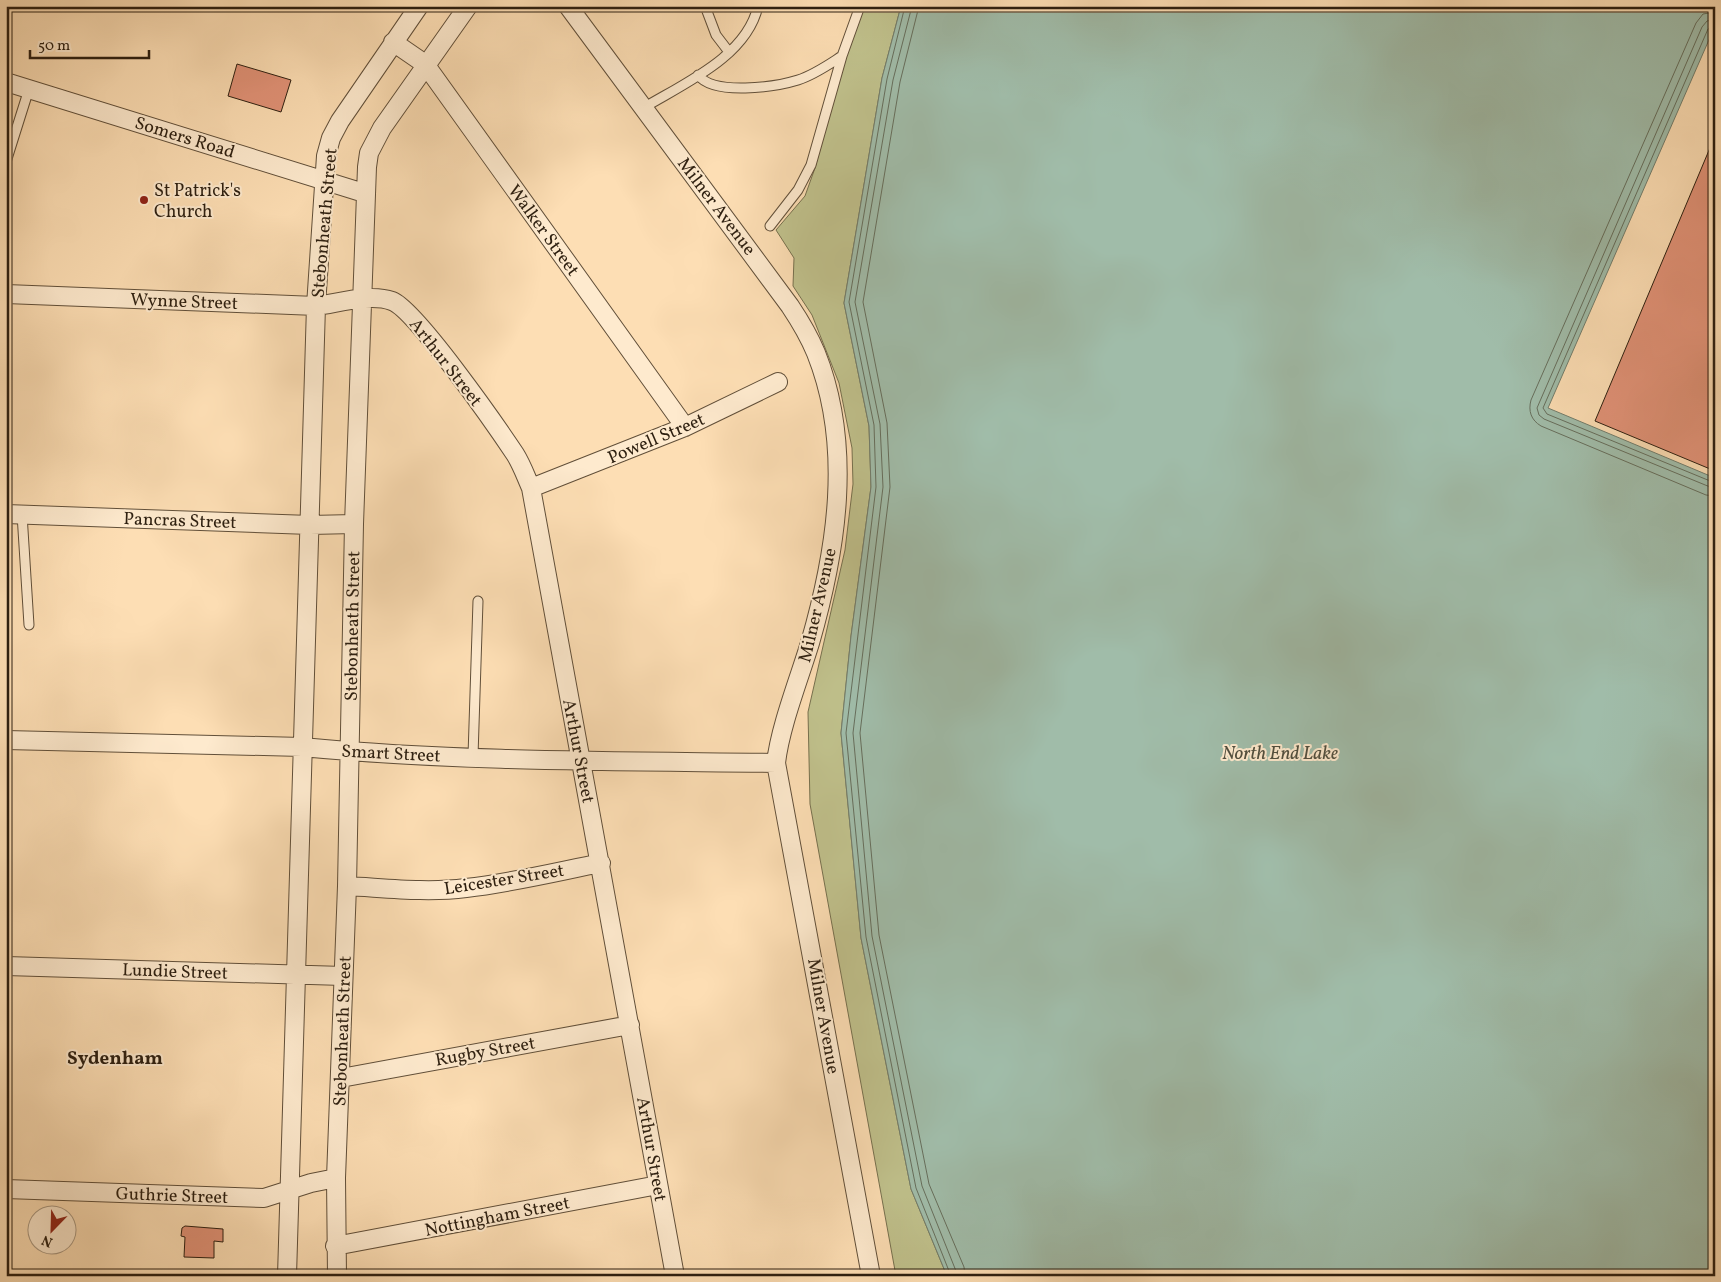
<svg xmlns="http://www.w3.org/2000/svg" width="1721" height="1282" viewBox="0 0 1721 1282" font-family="Vollkorn,serif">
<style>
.green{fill:#c0c18c;stroke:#76704e}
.water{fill:#a0bca9;stroke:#727d6c}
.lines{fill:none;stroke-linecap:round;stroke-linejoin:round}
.shore{stroke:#666e5c;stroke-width:1}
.building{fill:#e19277;stroke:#2d1f10}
.service-casing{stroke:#614f39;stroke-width:11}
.minor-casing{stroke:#614f39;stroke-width:20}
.service{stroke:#feeace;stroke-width:9}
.minor{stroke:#feeace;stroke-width:18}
.poi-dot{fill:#8f2418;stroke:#feeace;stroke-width:2}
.labels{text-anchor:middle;stroke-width:4;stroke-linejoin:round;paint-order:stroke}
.street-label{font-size:18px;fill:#2d1f10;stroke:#feeace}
.poi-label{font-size:18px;fill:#2d1f10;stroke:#feeace;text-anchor:start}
.water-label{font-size:19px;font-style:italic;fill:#504e3e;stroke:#feeace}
.neighbourhood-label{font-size:19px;font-weight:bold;fill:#2d1f10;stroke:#feeace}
</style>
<rect width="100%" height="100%" fill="#fddeb4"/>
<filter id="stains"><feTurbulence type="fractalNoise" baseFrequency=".004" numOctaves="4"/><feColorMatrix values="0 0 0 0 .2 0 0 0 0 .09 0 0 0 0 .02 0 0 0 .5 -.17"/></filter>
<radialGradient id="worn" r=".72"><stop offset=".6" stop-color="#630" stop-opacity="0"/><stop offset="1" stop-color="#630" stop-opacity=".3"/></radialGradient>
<!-- green -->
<path class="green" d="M 858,6 L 901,6 L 882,78 L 844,303 L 869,426 L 871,487 L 851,636 L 841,733 L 861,938 L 911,1189 L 947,1276 L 896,1276 L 810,804 L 808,712 L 845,550 L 853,484 L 852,448 L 839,383 L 812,315 L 793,286 L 794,258 L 776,230 L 805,196 L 815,168 Z"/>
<!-- water -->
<path class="water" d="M 901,6 L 1715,6 L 1715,26 L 1548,408 L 1715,478 L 1715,1276 L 947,1276 L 911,1189 L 861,938 L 841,733 L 851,636 L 871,487 L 869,426 L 844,303 L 882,78 Z"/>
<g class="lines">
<!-- shore -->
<path class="shore" d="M 905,6 L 887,79 L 849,302 L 874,425 L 876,487 L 846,733 L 866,937 L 916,1188 L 951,1276
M 912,6 L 893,80 L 855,302 L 880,424 L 883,487 L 853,733 L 872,936 L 922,1186 L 958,1276
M 919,6 L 900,82 L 863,302 L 887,423 L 890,487 L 860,733 L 879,935 L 929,1184 L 964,1267 L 965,1276
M 1715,12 L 1703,14 L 1696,23 L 1531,400 C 1528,411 1531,420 1541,426 L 1706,495 L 1715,496
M 1715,19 L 1707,21 L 1702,27 L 1537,408 L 1539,415 L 1544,419 L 1715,489
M 1715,26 L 1708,29 L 1543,408 L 1547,414 L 1715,483"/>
</g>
<!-- building -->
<path class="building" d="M 237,64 L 291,80 L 281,112 L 228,96 Z
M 1715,136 L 1715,471 L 1595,421 Z
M 185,1226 L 223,1229 L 223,1242 L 214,1241 L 214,1258 L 184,1257 L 185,1237 L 181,1236 L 182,1228 Z"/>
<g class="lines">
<!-- service casing -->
<g class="service-casing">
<path id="service" d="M 705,6 L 716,35 L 729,52
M 698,75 C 714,96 775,87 798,80 C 814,75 828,65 842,56
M 645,107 C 685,83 747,56 758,6
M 6,162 L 29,89
M 770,226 L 798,190 L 811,165 L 842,56 L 860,6
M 22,514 L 29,625
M 473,756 L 478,601"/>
</g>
<!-- minor casing -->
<g class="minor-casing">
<path id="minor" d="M 568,6 L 790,306 C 800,321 809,336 816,353 C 853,446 837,549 810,643 C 799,679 780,727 776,763 L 871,1276
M 393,42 L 425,64 L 685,427
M 6,82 L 364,193
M 6,294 L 316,306 C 339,303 370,293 392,301 C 415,309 497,427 515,454 C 522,465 526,477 531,488 L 675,1276
M 531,488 L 685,427 L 778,382
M 6,514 L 310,525 L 354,524
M 6,740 L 302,747 C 459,762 619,761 776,763
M 347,886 C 386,888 427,893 466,888 C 511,883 556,872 601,863
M 6,966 L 343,976
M 341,1078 L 630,1025
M 6,1189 L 264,1198 L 311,1183 L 336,1178
M 335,1246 L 658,1185
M 287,1276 L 316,306 L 326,156 L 331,138 L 340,121 L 419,6
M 337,1276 L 336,1178 L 347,886 L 354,524 L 367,167 L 369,153 L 382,128 L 468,6"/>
</g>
<!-- service -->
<use href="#service" class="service"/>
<!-- minor -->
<use href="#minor" class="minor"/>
</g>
<!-- markers -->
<circle class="poi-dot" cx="144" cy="200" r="5"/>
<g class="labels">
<!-- street labels -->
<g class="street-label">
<text transform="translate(185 137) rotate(17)" y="6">Somers Road</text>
<text transform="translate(717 206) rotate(53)" y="6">Milner Avenue</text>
<text transform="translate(324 223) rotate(-85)" y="6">Stebonheath Street</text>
<text transform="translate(544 230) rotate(54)" y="6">Walker Street</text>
<text transform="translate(184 301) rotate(2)" y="6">Wynne Street</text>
<text transform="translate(446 362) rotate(52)" y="6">Arthur Street</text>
<text transform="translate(656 438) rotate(-23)" y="6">Powell Street</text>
<text transform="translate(180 520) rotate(2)" y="6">Pancras Street</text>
<text transform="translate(817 605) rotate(-77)" y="6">Milner Avenue</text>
<text transform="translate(352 626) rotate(-89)" y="6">Stebonheath Street</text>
<text transform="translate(579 751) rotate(79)" y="6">Arthur Street</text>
<text transform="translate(391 753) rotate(3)" y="6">Smart Street</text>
<text transform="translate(504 879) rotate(-9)" y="6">Leicester Street</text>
<text transform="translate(175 971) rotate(2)" y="6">Lundie Street</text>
<text transform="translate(824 1016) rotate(80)" y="6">Milner Avenue</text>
<text transform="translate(342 1031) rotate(-88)" y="6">Stebonheath Street</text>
<text transform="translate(485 1051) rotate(-10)" y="6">Rugby Street</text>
<text transform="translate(652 1149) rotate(80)" y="6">Arthur Street</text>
<text transform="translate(172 1195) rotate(2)" y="6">Guthrie Street</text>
<text transform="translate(497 1216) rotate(-11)" y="6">Nottingham Street</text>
</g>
<!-- poi labels -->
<g class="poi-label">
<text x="154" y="196">St Patrick's<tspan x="154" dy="21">Church</tspan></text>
</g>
<!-- water labels -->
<g class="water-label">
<text x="1280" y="759">North End Lake</text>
</g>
<!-- neighbourhood labels -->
<g class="neighbourhood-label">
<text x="115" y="1064">Sydenham</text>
</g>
</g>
<!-- margin -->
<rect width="1721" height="1282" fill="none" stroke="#fddeb4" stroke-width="25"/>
<rect x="8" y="8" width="1706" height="1267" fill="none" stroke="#2d1f10" stroke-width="2.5"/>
<rect x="12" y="12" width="1696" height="1257" fill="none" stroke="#2d1f10"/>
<!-- north arrow -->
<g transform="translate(52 1230) rotate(203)"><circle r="24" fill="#feeace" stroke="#aa9982"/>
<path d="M0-4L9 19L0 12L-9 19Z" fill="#8f2418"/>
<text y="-8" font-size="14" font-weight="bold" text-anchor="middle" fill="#2d1f10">N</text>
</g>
<!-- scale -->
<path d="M30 50v8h119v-8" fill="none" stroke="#2d1f10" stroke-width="2.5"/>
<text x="38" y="50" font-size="15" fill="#2d1f10" stroke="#feeace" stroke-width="4" paint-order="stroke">50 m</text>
<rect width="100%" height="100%" filter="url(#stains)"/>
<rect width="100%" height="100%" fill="url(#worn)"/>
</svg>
